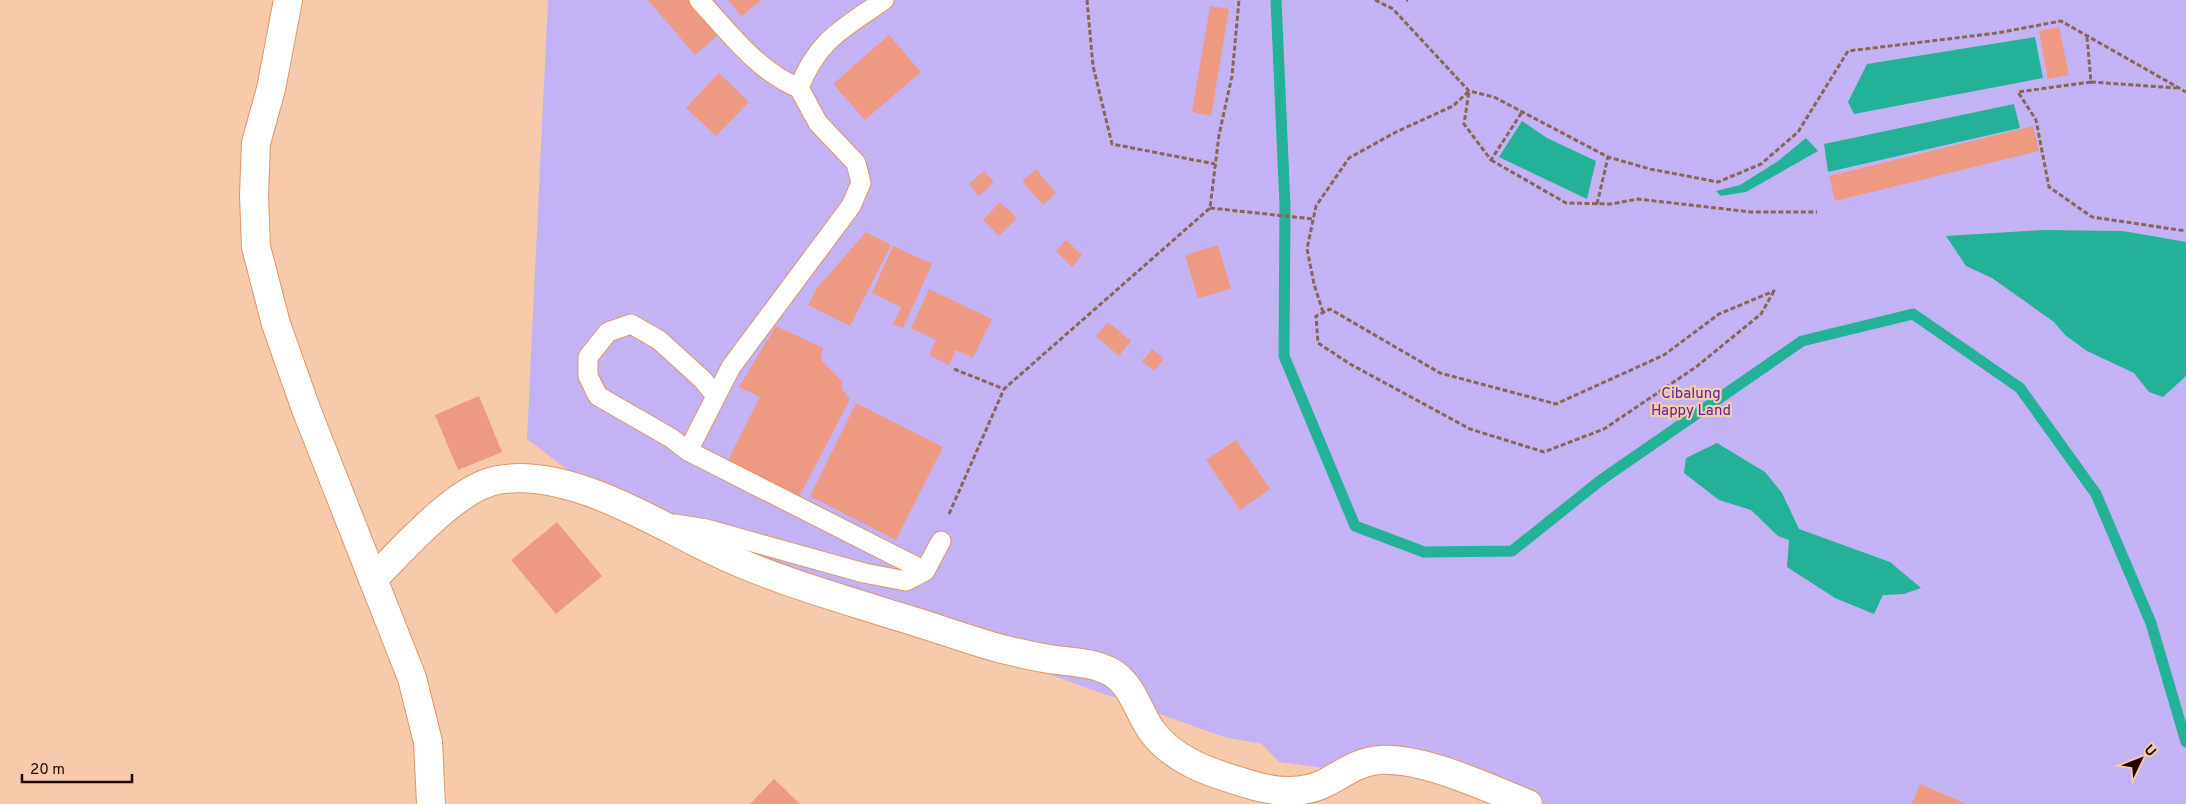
<svg xmlns="http://www.w3.org/2000/svg" width="2186" height="804" viewBox="0 0 2186 804" font-family="Overpass,sans-serif">
<style>
.green{fill:#c4b3f4}
.water{fill:#23b197}
.lines{fill:none;stroke-linecap:round;stroke-linejoin:round}
.stream{stroke:#23b197;stroke-width:11}
.building{fill:#ee9982}
.lane-casing{stroke:#dd9764;stroke-width:21}
.street-casing{stroke:#dd9764;stroke-width:30}
.secondary-casing{stroke:#dd9764;stroke-width:30}
.path{stroke:#886653;stroke-width:3;stroke-dasharray:5 2.5;stroke-linecap:butt}
.lane{stroke:#fff;stroke-width:19}
.street{stroke:#fff;stroke-width:28}
.secondary{stroke:#fff;stroke-width:28}
.labels{text-anchor:middle;stroke-width:4.5;stroke-linejoin:round;paint-order:stroke}
.park-label{font-size:15px;fill:#57259e;stroke:#f6caab}
</style>
<rect width="100%" height="100%" fill="#f6caab"/>
<!-- green -->
<path class="green" d="M 548,0 L 2186,0 L 2186,804 L 1500,804 L 1437,778 L 1370,774 L 1279,762 L 1262,744 L 1224,737 L 931,632 L 604,497 L 527,439 Z"/>
<!-- water -->
<path class="water" d="M 2035,37 L 2043,78 L 1854,114 L 1848,102 L 1867,64 Z
M 2014,104 L 2020,128 L 1828,172 L 1824,144 Z
M 1522,121 L 1547,138 L 1596,161 L 1587,199 L 1499,157 Z
M 1806,138 L 1818,151 L 1746,192 L 1721,196 L 1716,191 L 1740,185 L 1778,161 Z
M 2044,230 L 2123,231 L 2186,242 L 2186,376 L 2163,397 L 2149,392 L 2134,373 L 2087,351 L 2065,335 L 2054,322 L 1992,278 L 1966,266 L 1946,236 Z
M 1717,443 L 1765,472 L 1782,493 L 1799,529 L 1890,562 L 1921,588 L 1904,594 L 1883,595 L 1874,614 L 1835,598 L 1787,567 L 1789,540 L 1778,536 L 1751,510 L 1719,500 L 1684,473 L 1686,458 Z"/>
<g class="lines">
<!-- stream -->
<path class="stream" d="M 1276,0 L 1285,206 L 1284,356 L 1355,526 L 1424,552 L 1512,551 L 1601,480 L 1802,341 L 1913,314 L 2020,388 L 2096,494 L 2151,623 L 2186,742"/>
</g>
<!-- building -->
<path class="building" d="M 648,0 L 689,0 L 719,34 L 695,55 Z
M 728,0 L 762,0 L 741,16 Z
M 1210,6 L 1229,9 L 1211,116 L 1192,112 Z
M 2059,27 L 2069,75 L 2048,79 L 2039,31 Z
M 889,35 L 921,72 L 865,120 L 833,84 Z
M 719,73 L 749,102 L 716,136 L 686,108 Z
M 2033,126 L 2039,151 L 1835,201 L 1829,176 Z
M 1036,169 L 1056,193 L 1043,205 L 1022,181 Z
M 984,171 L 994,182 L 979,196 L 969,184 Z
M 1000,202 L 1017,218 L 999,236 L 983,220 Z
M 866,232 L 891,245 L 850,326 L 808,305 L 817,288 Z
M 1066,240 L 1082,255 L 1072,267 L 1056,251 Z
M 1218,245 L 1231,289 L 1198,298 L 1185,255 Z
M 893,246 L 932,264 L 903,328 L 893,324 L 901,307 L 872,293 Z
M 929,289 L 992,319 L 973,358 L 956,350 L 949,365 L 929,355 L 936,340 L 911,328 Z
M 1108,322 L 1131,341 L 1119,356 L 1096,336 Z
M 776,326 L 823,348 L 821,360 L 842,381 L 842,389 L 850,399 L 799,497 L 726,464 L 760,397 L 739,387 Z
M 1152,349 L 1164,359 L 1154,371 L 1142,362 Z
M 479,396 L 502,452 L 458,470 L 435,415 Z
M 856,403 L 943,447 L 896,540 L 810,496 Z
M 1236,440 L 1270,489 L 1240,510 L 1206,460 Z
M 557,522 L 602,576 L 556,614 L 511,560 Z
M 774,779 L 800,804 L 750,804 Z
M 1920,784 L 1967,804 L 1912,804 Z"/>
<g class="lines">
<!-- lane casing -->
<g class="lane-casing">
<path id="lane" d="M 699,0 C 729,32 757,71 799,88
M 716,396 L 703,380 L 659,340 L 631,324 L 608,332 L 588,357 L 588,376 L 598,396 L 671,438 L 688,451 L 925,571
M 688,451 L 731,367 L 851,206 L 861,183 L 856,163 L 818,123 L 799,88 C 818,39 843,29 884,0
M 675,524 L 706,529 L 864,573 L 906,581 L 925,571 L 941,541"/>
</g>
<!-- street casing -->
<g class="street-casing">
<path id="street" d="M 373,579 C 403,550 456,487 498,480 C 569,467 654,523 716,552 C 772,579 834,596 893,615 C 928,625 963,638 998,648 C 1014,652 1032,656 1049,659 C 1069,662 1093,662 1111,672 C 1132,684 1138,711 1151,730 C 1173,761 1211,773 1245,783 C 1272,792 1301,796 1327,782 C 1344,773 1360,761 1380,760 C 1423,757 1488,788 1528,804"/>
</g>
<!-- secondary casing -->
<g class="secondary-casing">
<path id="secondary" d="M 288,0 L 271,89 L 256,143 L 254,195 L 256,247 L 276,324 L 306,409 L 412,678 L 428,742 L 431,804"/>
</g>
<!-- path -->
<path class="path" d="M 1087,0 L 1093,66 L 1112,144 L 1215,164
M 1375,0 L 1393,9 L 1469,91 L 1494,97 L 1608,157 L 1650,169 L 1718,182 L 1761,164 L 1798,132 L 1848,51 L 1997,33 L 2061,21 L 2186,92
M 1406,0 L 1408,0
M 2087,37 L 2091,82 L 2177,88
M 2091,82 L 2018,92 L 2036,120 L 2049,187 L 2092,217 L 2186,231
M 1491,160 L 1566,203 L 1611,204 L 1638,199 L 1751,212 L 1817,212
M 1597,204 L 1608,157
M 1210,208 L 1313,219
M 1774,291 L 1761,314 L 1696,367 L 1604,429 L 1544,452 L 1470,429 L 1350,364 L 1318,343 L 1316,316 L 1330,309 L 1440,373 L 1556,404 L 1664,355 L 1719,314 Z
M 1323,312 L 1314,284 L 1307,249 L 1316,206 L 1349,158 L 1396,132 L 1453,106 L 1469,91 L 1464,124 L 1491,160 L 1522,112
M 954,369 L 1004,389 L 1210,208 L 1219,135 L 1232,76 L 1239,0
M 949,514 L 1004,389"/>
<!-- lane -->
<use href="#lane" class="lane"/>
<!-- street -->
<use href="#street" class="street"/>
<!-- secondary -->
<use href="#secondary" class="secondary"/>
</g>
<g class="labels">
<!-- park labels -->
<g class="park-label">
<text x="1691" y="398">Cibalung<tspan x="1691" dy="17">Happy Land</tspan></text>
</g>
</g>
<!-- north arrow -->
<g transform="translate(2141 759) rotate(47)" stroke="#f6caab" stroke-width="4" paint-order="stroke">
<path d="M0-4L9 19L0 12L-9 19Z" fill="#200800"/>
<text y="-8" font-size="14" font-weight="bold" text-anchor="middle" fill="#200800">U</text>
</g>
<!-- scale -->
<path d="M22 774v8h110v-8" fill="none" stroke="#200800" stroke-width="2.5"/>
<text x="30" y="774" font-size="15" fill="#200800" stroke="#f6caab" stroke-width="4" paint-order="stroke">20 m</text>
</svg>
